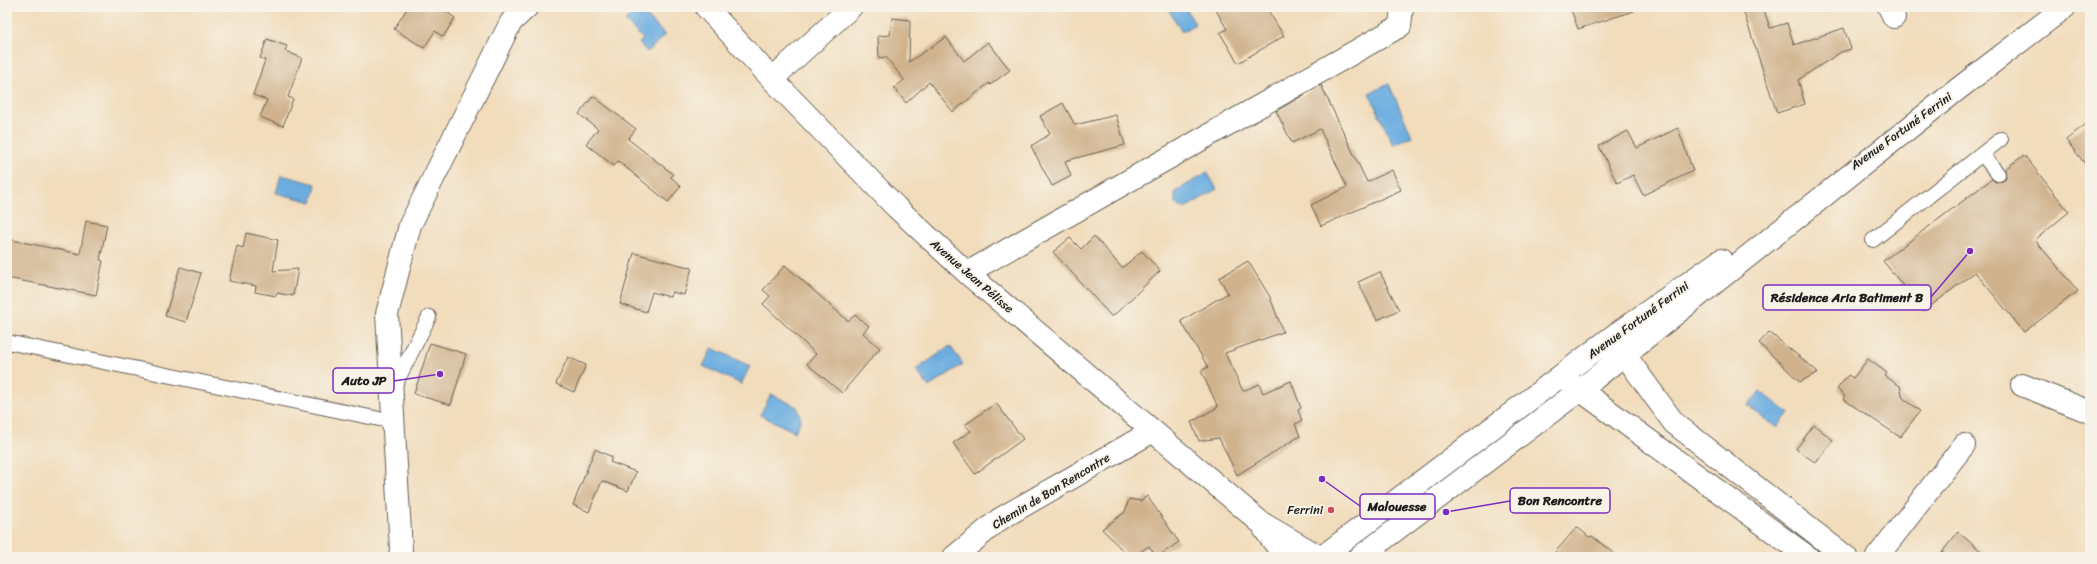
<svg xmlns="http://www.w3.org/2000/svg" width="2097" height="564" viewBox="0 0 2097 564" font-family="Sriracha,sans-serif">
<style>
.water{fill:#6cade0;stroke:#44647e}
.building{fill:#d0b28d}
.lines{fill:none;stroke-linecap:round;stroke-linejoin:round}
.service-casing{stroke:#675f54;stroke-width:16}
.minor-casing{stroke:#675f54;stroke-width:24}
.secondary-casing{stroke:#675f54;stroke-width:24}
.service{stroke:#fff;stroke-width:14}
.minor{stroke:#fff;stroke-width:22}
.secondary{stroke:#fff;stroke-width:22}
.poi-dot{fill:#d1495b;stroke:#f7f3e8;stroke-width:1.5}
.labels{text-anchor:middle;stroke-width:4;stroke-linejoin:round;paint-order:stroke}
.street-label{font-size:12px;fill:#1c1c1c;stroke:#f7f3e8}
.poi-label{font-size:12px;fill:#1c1c1c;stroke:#f7f3e8;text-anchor:end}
.leader{fill:none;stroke:#7b2cbf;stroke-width:1.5}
.callout-dot{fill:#7b2cbf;stroke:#f7f3e8;stroke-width:1.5}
.callout{fill:#f7f3e8;stroke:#7b2cbf;stroke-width:1.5}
.callout-label{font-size:13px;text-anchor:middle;font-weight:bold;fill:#1c1c1c}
</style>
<rect width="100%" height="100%" fill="#f7f3e8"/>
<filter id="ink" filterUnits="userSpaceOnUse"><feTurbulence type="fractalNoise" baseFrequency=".025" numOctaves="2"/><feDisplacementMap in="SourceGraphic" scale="8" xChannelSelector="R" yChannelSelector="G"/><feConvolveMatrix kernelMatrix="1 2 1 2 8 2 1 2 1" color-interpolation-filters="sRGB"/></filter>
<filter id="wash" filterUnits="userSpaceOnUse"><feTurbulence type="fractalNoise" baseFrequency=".012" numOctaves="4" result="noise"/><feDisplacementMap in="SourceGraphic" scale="16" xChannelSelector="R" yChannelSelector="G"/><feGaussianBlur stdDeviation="0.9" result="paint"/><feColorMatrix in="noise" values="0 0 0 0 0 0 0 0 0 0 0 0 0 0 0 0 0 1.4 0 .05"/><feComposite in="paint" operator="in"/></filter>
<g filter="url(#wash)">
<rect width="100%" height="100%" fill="#f1dcbb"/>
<!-- water -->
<path class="water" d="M 1167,7 L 1185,7 L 1195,24 L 1182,32 Z
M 639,8 L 665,35 L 647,52 L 639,43 L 643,39 L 625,21 Z
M 1389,84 L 1412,136 L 1393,145 L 1369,93 Z
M 1207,172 L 1217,189 L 1185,208 L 1175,203 L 1175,192 Z
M 281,175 L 316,184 L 312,202 L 276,193 Z
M 950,346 L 963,364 L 929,387 L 916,370 Z
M 712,348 L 750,366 L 741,384 L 703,366 Z
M 1760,391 L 1789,413 L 1777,428 L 1748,406 Z
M 771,394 L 797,407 L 801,419 L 795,432 L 760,415 Z"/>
<g id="blocks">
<!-- building -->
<path class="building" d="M 408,7 L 440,7 L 455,18 L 443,37 L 435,31 L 424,48 L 394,29 Z
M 1214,7 L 1266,7 L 1284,36 L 1238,63 L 1220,33 L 1227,29 Z
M 1570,7 L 1634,7 L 1634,11 L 1578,29 Z
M 1742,7 L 1763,7 L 1770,28 L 1787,23 L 1794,45 L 1844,28 L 1851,49 L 1841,52 L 1798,80 L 1805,104 L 1777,113 Z
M 892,18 L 910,20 L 909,62 L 946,37 L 964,61 L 988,42 L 1010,70 L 990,85 L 989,83 L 953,112 L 929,82 L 906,103 L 894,88 L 904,80 L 886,57 L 879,58 L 878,36 L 890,35 Z
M 267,39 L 287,46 L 285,51 L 302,58 L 288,97 L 293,99 L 283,126 L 260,117 L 267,100 L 253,95 L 265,60 L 260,58 Z
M 1321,85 L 1367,182 L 1392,170 L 1401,190 L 1321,226 L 1311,205 L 1347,187 L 1320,129 L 1292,143 L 1276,111 Z
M 593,96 L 636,129 L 628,139 L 673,174 L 671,177 L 681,186 L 668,202 L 618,161 L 614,166 L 586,144 L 598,129 L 579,114 Z
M 1063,103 L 1075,125 L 1116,115 L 1125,145 L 1065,161 L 1071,176 L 1052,186 L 1031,146 L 1050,134 L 1040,116 Z
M 2090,120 L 2090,170 L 2066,140 Z
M 1678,128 L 1693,171 L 1643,195 L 1633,175 L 1617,183 L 1599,146 L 1628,131 L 1637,148 Z
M 2024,155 L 2069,212 L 2035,240 L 2078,291 L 2024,332 L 1975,272 L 1924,311 L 1883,261 L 1992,179 L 1995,182 L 2003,181 L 2006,177 L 2005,169 Z
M 86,221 L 107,225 L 100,260 L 103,261 L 96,295 L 7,278 L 7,239 L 80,254 Z
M 246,233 L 278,240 L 273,271 L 298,269 L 293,296 L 277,293 L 276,296 L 255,292 L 256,286 L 229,281 L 237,246 L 243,248 Z
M 1094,236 L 1122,268 L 1142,251 L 1160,271 L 1112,317 L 1053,252 L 1070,238 L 1081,249 Z
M 634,253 L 692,268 L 684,295 L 672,292 L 670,297 L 652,292 L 646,312 L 620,304 Z
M 1248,261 L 1270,297 L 1283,332 L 1225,353 L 1243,391 L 1259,384 L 1263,393 L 1291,381 L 1301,408 L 1298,410 L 1302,421 L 1295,424 L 1300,436 L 1237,475 L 1219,438 L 1199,441 L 1191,422 L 1218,407 L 1201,371 L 1208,367 L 1181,321 L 1228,293 L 1219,278 Z
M 785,265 L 848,321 L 855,315 L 869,326 L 863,333 L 880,348 L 842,393 L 807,364 L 816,354 L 763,304 L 770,296 L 763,290 Z
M 180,267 L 201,273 L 186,322 L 165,316 Z
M 1380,272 L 1399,310 L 1377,320 L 1358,282 Z
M 1769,332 L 1818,372 L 1800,382 L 1759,343 Z
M 430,343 L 466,354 L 451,405 L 414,394 Z
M 568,357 L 586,365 L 574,392 L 556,384 Z
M 1868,359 L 1887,373 L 1885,376 L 1900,386 L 1903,398 L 1920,411 L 1900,437 L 1843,399 L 1845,396 L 1837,389 L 1848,375 L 1853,378 Z
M 996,403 L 1023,439 L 975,474 L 953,443 L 971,431 L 965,425 Z
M 1814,425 L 1833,440 L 1816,463 L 1796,449 Z
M 595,449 L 612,457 L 610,462 L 636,472 L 628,491 L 602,481 L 589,512 L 573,505 Z
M 1147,496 L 1179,542 L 1157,557 L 1149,546 L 1132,557 L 1129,557 L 1102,529 L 1125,512 L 1129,499 L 1141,501 Z
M 1577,527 L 1589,537 L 1592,536 L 1618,557 L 1551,557 Z
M 1958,532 L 1988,557 L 1938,557 Z"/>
</g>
</g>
<g filter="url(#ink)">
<use href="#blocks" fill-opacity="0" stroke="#675f54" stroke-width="1"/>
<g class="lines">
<!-- service casing -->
<g class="service-casing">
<path id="service" d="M 1982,154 L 1998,174
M 1873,240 L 2001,139
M 7,342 L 394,422
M 393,389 L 429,317"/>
</g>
<!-- minor casing -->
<g class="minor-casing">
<path id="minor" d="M 706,7 L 772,79 L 896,207 L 967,273 L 1260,522 L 1320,557
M 1889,7 L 1894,17
M 772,79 L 851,7
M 967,273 L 1400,26 L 1402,7
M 1614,340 L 1674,423 L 1846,557
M 1565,379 L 1808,557
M 2022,385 L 2090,412
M 1265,530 L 1285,557
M 400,557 L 401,549 L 387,314 L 410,225 L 511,22 L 527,7
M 954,557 L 1000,519 L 1153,431
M 1877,557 L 1964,445"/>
</g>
<!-- secondary casing -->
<g class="secondary-casing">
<path id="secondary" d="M 1322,557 L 1612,337 L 1721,260
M 1360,557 L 1580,390 L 1958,89 L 2065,7"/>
</g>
<!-- service -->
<use href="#service" class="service"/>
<!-- minor -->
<use href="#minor" class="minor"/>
<!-- secondary -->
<use href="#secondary" class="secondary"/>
</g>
</g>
<!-- markers -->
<circle class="poi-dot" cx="1331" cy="510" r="4"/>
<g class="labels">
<!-- street labels -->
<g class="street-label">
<text transform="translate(1901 131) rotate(-36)" y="4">Avenue Fortuné Ferrini</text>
<text transform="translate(972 276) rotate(41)" y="4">Avenue Jean Pélisse</text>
<text transform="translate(1638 320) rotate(-36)" y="4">Avenue Fortuné Ferrini</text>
<text transform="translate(1051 491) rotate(-31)" y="4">Chemin de Bon Rencontre</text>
</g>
<!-- poi labels -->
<g class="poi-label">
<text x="1323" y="514">Ferrini</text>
</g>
</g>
<!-- callouts -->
<path class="leader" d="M1970 251L1931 297M440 374L394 381M1446 512L1510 501M1322 479L1360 506"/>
<g class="callout-dot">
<circle cx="1970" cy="251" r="4"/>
<circle cx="440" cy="374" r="4"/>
<circle cx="1446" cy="512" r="4"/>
<circle cx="1322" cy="479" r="4"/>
</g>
<g class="callout">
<rect x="1763" y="285" width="168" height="25" rx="4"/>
<rect x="333" y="368" width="61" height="25" rx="4"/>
<rect x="1510" y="488" width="100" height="25" rx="4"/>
<rect x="1360" y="494" width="75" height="25" rx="4"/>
</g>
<g class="callout-label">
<text x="1847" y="302">Résidence Aria Batiment B</text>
<text x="364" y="385">Auto JP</text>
<text x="1560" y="505">Bon Rencontre</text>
<text x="1397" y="511">Malouesse</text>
</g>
<!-- margin -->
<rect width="2097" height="564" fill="none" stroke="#f7f3e8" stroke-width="24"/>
</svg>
